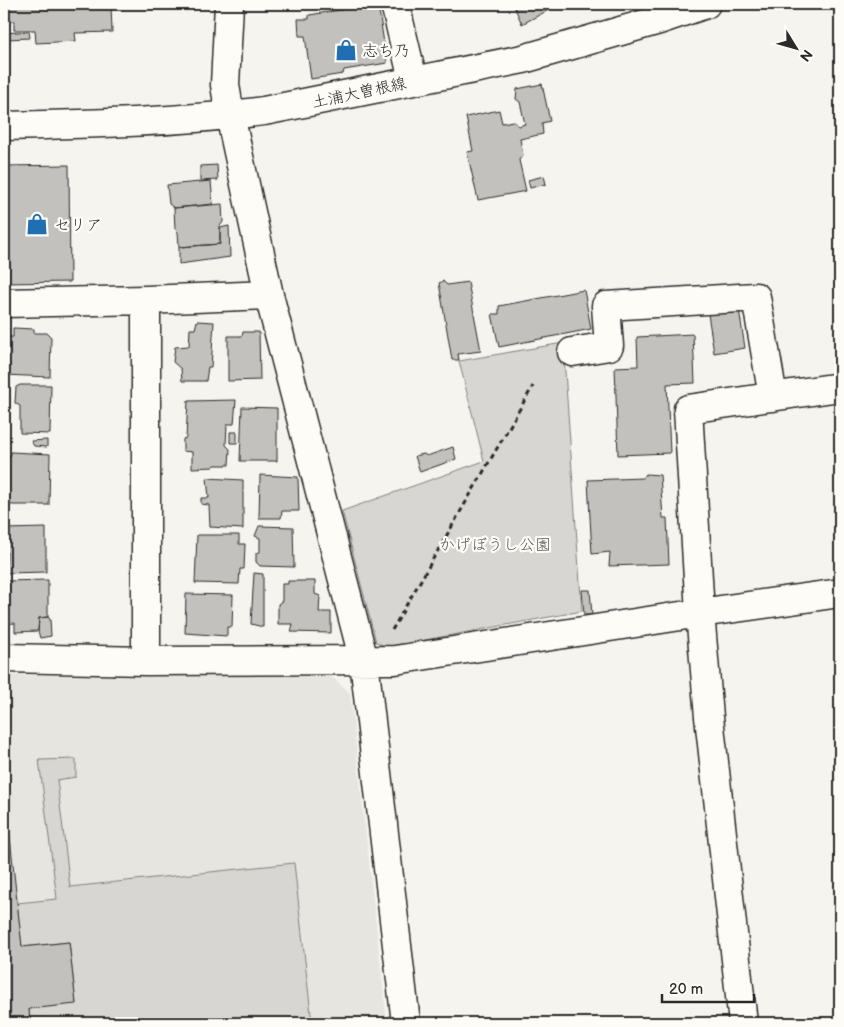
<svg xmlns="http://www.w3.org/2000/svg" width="844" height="1027" viewBox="0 0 844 1027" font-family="'Balsamiq Sans','Klee One',sans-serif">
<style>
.built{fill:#e6e5e0}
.green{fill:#d7d6d2;stroke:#81807e}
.building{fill:#c2c1be;stroke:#2b2b2b}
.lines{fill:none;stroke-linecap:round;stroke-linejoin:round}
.minor-casing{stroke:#2b2b2b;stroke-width:31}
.major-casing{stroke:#2b2b2b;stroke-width:31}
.path{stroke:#2b2b2b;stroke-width:3;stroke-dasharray:5 4;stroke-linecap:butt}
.minor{stroke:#fdfcf7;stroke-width:28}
.major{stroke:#fdfcf7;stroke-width:28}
.labels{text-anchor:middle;stroke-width:4.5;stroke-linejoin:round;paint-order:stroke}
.poi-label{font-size:16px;fill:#2b2b2b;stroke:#fdfcf7;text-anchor:start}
.street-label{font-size:16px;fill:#2b2b2b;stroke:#fdfcf7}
.park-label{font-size:16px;fill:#565655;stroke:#fdfcf7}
</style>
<rect width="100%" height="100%" fill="#f5f4ef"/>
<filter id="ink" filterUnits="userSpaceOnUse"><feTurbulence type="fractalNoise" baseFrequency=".02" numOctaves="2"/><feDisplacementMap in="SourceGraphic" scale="10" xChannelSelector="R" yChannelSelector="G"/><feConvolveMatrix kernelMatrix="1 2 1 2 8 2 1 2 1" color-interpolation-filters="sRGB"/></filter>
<g filter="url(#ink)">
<!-- built -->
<path class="built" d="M 4,675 L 331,676 L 350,693 L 387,1023 L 4,1023 Z"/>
<!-- green -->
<path class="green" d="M 563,343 L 582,611 L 387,647 L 376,642 L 342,511 L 484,461 L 459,361 Z
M 76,759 L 76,777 L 57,780 L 70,887 L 294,863 L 312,1023 L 30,1023 L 29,1009 L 76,1003 L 69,942 L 22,947 L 17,903 L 57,899 L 39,760 Z"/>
<!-- building -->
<path class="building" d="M 4,4 L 111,4 L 112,32 L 75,33 L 76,41 L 36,43 L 35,30 L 14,30 L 14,21 L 4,21 Z
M 378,4 L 387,63 L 344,70 L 343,74 L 311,79 L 305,36 L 299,36 L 298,19 L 309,19 L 309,15 Z
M 513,4 L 560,4 L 522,24 Z
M 29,31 L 30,38 L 6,39 L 5,33 Z
M 542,84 L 550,121 L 542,123 L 543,134 L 520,139 L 523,155 L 519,160 L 526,191 L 478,200 L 467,152 L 473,151 L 466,117 L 499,110 L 502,123 L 513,121 L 519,126 L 525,124 L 520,102 L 516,99 L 517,89 Z
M 69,165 L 70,282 L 4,283 L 4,166 Z
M 217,165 L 218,180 L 200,181 L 200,166 Z
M 544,176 L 546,184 L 530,188 L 528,180 Z
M 211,181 L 213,204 L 174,208 L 169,204 L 167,185 Z
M 222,204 L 223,222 L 220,226 L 220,244 L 179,247 L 178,232 L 175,229 L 174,208 Z
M 229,226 L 230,257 L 179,264 L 179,247 L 220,244 L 220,228 Z
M 443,281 L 447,285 L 468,282 L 481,351 L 458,354 L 459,360 L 452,360 L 439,283 Z
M 584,290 L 591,329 L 499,347 L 492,314 L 499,314 L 499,306 Z
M 739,309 L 745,348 L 714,353 L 708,314 Z
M 197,321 L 214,322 L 211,367 L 208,367 L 206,381 L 182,381 L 181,369 L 173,362 L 175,347 L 189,346 L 190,329 L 195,329 Z
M 13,328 L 34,329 L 34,333 L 47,333 L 51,337 L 50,377 L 4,375 L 4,337 L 13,337 Z
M 243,332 L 259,332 L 260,380 L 228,381 L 228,336 L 242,336 Z
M 693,334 L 695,383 L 667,384 L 670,453 L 618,455 L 615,367 L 638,366 L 637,337 Z
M 20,385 L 51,385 L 50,434 L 20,433 L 20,406 L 15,403 L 16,387 Z
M 236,400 L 234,424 L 227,424 L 226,445 L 230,449 L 229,465 L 215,465 L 213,467 L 192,468 L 192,452 L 183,451 L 183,439 L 186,438 L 188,401 Z
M 242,407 L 277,408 L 277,461 L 240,461 Z
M 230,432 L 237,432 L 237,443 L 230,443 Z
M 47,440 L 47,447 L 34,446 L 31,441 Z
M 453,447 L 456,459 L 420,472 L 415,456 L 424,454 L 427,456 Z
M 11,452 L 50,454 L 49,505 L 11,505 L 5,499 L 6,486 L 4,484 L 4,457 L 10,457 Z
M 646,474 L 660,475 L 663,518 L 667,518 L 669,564 L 609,566 L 610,552 L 592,554 L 588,480 L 643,478 Z
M 260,475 L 298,477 L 299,511 L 282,511 L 281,518 L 259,518 Z
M 207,478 L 243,480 L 243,529 L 210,527 L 209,505 L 201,504 L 201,498 L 209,498 Z
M 259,526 L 293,527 L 294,567 L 260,566 L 256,562 L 256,553 L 260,552 L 260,538 L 255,536 Z
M 46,528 L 46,572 L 6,573 L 7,552 L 4,551 L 4,529 Z
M 197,535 L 239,535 L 239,544 L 245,544 L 244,569 L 240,569 L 239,584 L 195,583 Z
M 254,573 L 263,574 L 263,627 L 251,624 Z
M 48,580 L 48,617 L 39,618 L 38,631 L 15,632 L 15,623 L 4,624 L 4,581 Z
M 288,581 L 315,581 L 315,594 L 320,596 L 319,612 L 331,612 L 331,633 L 291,632 L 293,624 L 278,624 L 278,604 L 282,601 L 282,584 L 288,584 Z
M 582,590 L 590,590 L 592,615 L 584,615 Z
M 186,594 L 233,595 L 232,627 L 227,627 L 227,636 L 185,633 Z
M 48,617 L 50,619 L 51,636 L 40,638 L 38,631 L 39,618 Z
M 4,782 L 22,947 L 69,942 L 76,1004 L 29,1009 L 30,1023 L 4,1023 Z"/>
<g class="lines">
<!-- minor casing -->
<g class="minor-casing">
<path id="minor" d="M 229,4 L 225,85 L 230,115 L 269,295 L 364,661 L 406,1023
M 395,4 L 413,80
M 4,303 L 146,300 L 269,295
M 572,352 L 609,346 L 606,306 L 756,297 L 773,397
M 4,658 L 146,661 L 395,660 L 700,613 L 840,593
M 146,661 L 146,300
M 743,1023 L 709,717 L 700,613 L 688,409 L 840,387"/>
</g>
<!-- major casing -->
<g class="major-casing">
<path id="major" d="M 4,126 C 91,124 178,122 264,111 L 523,59 L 659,20 L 706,4"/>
</g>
<!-- path -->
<path class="path" d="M 392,630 L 533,386"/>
<!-- minor -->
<use href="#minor" class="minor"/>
<!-- major -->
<use href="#major" class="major"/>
</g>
</g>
<!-- icons -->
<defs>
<g id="shop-bare" transform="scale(1.725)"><path d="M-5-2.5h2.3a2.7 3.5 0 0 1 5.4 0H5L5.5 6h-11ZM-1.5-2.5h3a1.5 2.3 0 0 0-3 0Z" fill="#1f6fb2" stroke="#fdfcf7" stroke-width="2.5" paint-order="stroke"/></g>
</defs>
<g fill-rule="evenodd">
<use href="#shop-bare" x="346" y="50"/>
<use href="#shop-bare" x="37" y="224"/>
</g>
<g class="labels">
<!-- poi labels -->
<g class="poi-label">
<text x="362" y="56">志ち乃</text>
<text x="54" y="230">セリア</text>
</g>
<!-- street labels -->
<g class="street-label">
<text transform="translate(359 92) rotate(-12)" y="6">土浦大曽根線</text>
</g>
<!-- park labels -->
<g class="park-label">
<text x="495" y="550">かげぼうし公園</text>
</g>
</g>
<!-- margin -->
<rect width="844" height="1027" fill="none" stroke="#fdfcf7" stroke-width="20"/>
<rect x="10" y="10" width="824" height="1007" fill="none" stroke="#2b2b2b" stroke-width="2" filter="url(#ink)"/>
<!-- north arrow -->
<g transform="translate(796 48) rotate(127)" stroke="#fdfcf7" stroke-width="4" paint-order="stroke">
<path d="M0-4L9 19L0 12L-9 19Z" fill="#2b2b2b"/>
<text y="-8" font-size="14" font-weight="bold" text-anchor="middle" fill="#2b2b2b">N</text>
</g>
<!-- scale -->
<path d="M662 994v8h92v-8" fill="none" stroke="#2b2b2b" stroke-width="2.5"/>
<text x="669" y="994" font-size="15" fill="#2b2b2b" stroke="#fdfcf7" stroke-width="4" paint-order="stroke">20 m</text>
</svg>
